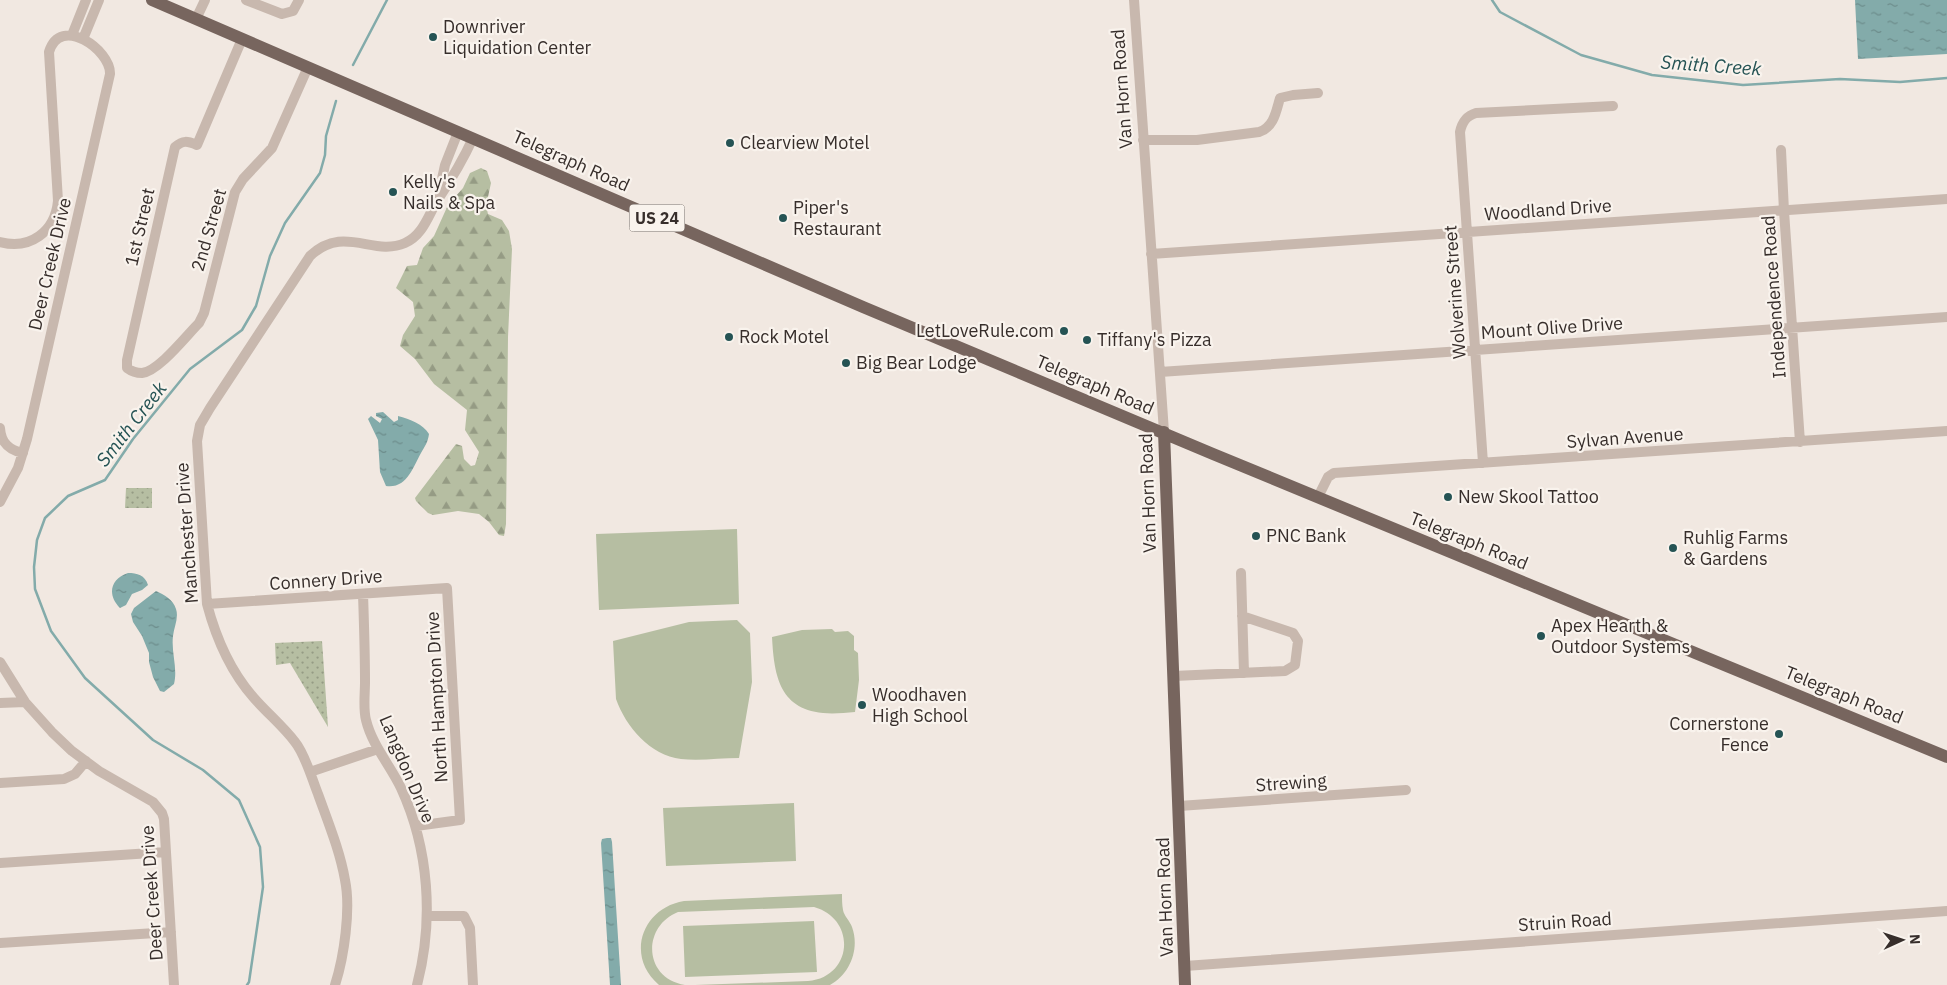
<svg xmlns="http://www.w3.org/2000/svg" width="1947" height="985" viewBox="0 0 1947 985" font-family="'IBM Plex Sans',sans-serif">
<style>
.grass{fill:#b6bea2}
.forest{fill:url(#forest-firs)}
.park{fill:url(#park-dots)}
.water{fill:url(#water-ripples)}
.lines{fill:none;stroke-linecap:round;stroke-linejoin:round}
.stream{stroke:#83abaa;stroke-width:2.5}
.minor{stroke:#c8b8ae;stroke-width:10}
.major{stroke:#77655e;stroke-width:12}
.poi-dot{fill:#255354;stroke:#f9f3ed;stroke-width:2}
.labels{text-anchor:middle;stroke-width:4.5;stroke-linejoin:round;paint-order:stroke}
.shield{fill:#f9f3ed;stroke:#716965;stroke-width:1}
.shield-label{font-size:16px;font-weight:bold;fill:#372e2b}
.poi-label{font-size:18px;fill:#372e2b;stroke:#f9f3ed;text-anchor:start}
.street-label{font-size:18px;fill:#372e2b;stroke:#f9f3ed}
.water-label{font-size:19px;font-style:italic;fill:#255354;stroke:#f9f3ed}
</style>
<defs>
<pattern id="forest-firs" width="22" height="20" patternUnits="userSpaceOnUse" patternTransform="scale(1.25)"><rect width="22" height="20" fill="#b6bea2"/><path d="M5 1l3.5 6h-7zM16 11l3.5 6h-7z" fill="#959b84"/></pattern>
<pattern id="park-dots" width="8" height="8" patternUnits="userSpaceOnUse" patternTransform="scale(1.25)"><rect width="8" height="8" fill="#b6bea2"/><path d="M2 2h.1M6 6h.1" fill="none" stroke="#959b84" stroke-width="1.8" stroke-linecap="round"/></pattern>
<pattern id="water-ripples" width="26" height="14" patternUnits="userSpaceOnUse" patternTransform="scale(1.25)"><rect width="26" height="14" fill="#83abaa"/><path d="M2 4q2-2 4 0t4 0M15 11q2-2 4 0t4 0" fill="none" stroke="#6c8c8b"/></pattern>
</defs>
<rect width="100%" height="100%" fill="#f1e8e1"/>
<!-- grass -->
<path class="grass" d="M 737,529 L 739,604 L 599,610 L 596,534 Z
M 737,620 L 750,633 L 752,682 L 739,758 C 720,758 700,761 681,759 C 650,755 626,727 616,699 L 613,641 L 689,622 Z
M 832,629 L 835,632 L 848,631 L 854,636 L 854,650 L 858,653 L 859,680 L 855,712 C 844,713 833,714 823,713 C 778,709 774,672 772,637 L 802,630 Z
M 794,803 L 796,861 L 666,866 L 663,808 Z
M 842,894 C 842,899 842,905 843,910 C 844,916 850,921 852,927 C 860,949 850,974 830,985 L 695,985 L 808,981 C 853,977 857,919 814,907 L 678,912 C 641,927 644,979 685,985 L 659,985 C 625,956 642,908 684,901 Z
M 814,921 L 817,972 L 685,977 L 683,926 Z"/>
<!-- forest -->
<path class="forest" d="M 481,168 L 487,171 L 491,183 L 486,206 L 488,214 L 502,220 L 509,231 L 512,249 L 508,337 L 506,524 L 504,536 L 499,535 L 489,522 L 479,514 L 458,511 L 433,515 L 428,513 L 416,501 L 415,498 L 456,444 L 462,446 L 464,459 L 471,466 L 475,465 L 479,452 L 465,430 L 467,410 L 434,384 L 415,359 L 400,346 L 403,335 L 415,316 L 413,302 L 396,288 L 407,266 L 417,265 L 423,248 L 434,236 L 448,205 L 463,188 L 470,173 Z"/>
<!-- park -->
<path class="park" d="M 126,488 L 152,488 L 152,508 L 125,508 Z
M 322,641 L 328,727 L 290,663 L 276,665 L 275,643 Z"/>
<!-- water -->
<path class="water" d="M 1855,0 L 1947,0 L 1947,54 L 1858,59 Z
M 383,412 L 394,422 L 398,420 L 398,416 C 410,419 423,424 429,434 C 428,442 425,446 421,453 C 413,467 407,489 386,486 L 380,472 L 378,440 L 368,419 L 371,416 L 380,423 L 382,419 L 376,416 L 376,413 Z
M 128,573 C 137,573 145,575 148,585 L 142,590 L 132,594 L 126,605 L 120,608 C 107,595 110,579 128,573 Z
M 156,591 C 164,595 173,599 176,609 C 179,618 174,627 173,636 C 171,653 178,668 174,684 L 164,692 L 160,691 L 153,677 L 149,662 L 149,653 L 142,636 L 133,622 L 131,614 L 134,608 Z
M 607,838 L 611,838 L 612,842 L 621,985 L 610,985 L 601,843 L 602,839 Z"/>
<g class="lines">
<!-- stream -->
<path class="stream" d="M 1492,0 L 1500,12 L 1581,55 L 1652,75 L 1743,85 L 1840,79 L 1900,82 L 1947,78
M 353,65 L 387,0
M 247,985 L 249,982 L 263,887 L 260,847 L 239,800 L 203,770 L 153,740 L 85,678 L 51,631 L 35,589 L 34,567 L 37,540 L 45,518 L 68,496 L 105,480 L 133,439 L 190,369 L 242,330 L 256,306 L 270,256 L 285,223 L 320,173 L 325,155 L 326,136 L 336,101"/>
<!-- minor -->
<path class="minor" d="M 246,0 L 282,14 L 293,11 L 299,0
M 1134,0 L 1164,432
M 196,19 L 205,0
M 72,35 L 86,0
M 83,39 L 99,0
M 242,39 L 197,145 C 187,141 183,140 175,147 L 127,360 L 127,368 C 131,371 136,373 142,373 C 159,371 186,336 199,323 L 204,313 L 235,192 L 243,179 L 272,148 L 308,67
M 1143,140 L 1197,140 L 1259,132 C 1274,127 1276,112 1280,98 L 1293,95 L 1318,93
M 1781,150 L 1784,211 L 1800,442
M 438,197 L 445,165 L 458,132
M 0,242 C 30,250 55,232 58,201 L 49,52 C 60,14 111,50 110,74 L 27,439 L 18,468 L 0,502
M 1151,254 L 1947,199
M 1160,372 L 1947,317
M 0,428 C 1,443 9,450 23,453
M 1483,463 L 1460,132 C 1462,122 1466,116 1476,113 L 1613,106
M 1318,497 L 1328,477 L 1334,473 L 1947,431
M 1241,573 L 1244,673
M 363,594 C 364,623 365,653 365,682 C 365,694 363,709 366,720 C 372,745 390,765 401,788 C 429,849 434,920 417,985
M 207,604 L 447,588 L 460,820 L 416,826
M 0,662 L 25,702 L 52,732 L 72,751 L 99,771 L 153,802 L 162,813 L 164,819 L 174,985
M 1174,676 L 1285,671 L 1295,665 L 1298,641 L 1293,633 L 1242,616
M 0,703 L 25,702
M 310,772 L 378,749
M 0,783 L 64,779 L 75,774 L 86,761
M 1179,806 L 1406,790
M 0,863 L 166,852
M 428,916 L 464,916 L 470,928 L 473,985
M 0,943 L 171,932
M 1185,966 L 1947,911
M 335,985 C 344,957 351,909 345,880 C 340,851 328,822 318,794 C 312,779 305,754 295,742 C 283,726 267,713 254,698 C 230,671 216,638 207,604 L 197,441 L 200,425 L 210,408 L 310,256 C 344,224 373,257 405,243 C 423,235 428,216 437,201 C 451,180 463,160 473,138"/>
<!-- major -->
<path class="major" d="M 152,0 L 863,307 L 1213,454 L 1947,757
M 1164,432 L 1185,985"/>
</g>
<!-- markers -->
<g class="poi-dot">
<circle cx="433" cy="37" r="5"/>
<circle cx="730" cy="143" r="5"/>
<circle cx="393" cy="192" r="5"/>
<circle cx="783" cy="218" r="5"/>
<circle cx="1064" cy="331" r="5"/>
<circle cx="729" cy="337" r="5"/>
<circle cx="1087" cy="340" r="5"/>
<circle cx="846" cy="363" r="5"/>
<circle cx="1448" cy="497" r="5"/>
<circle cx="1256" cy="536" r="5"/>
<circle cx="1673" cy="548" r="5"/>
<circle cx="1541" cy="636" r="5"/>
<circle cx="862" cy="705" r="5"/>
<circle cx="1779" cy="734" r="5"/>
</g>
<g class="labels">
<!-- shield labels -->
<rect class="shield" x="629.5" y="204.5" width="55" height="27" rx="4"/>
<g class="shield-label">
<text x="657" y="224">US 24</text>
</g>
<!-- poi labels -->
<g class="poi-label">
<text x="443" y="33">Downriver<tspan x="443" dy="21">Liquidation Center</tspan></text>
<text x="740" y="149">Clearview Motel</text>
<text x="403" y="188">Kelly's<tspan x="403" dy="21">Nails &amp; Spa</tspan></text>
<text x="793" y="214">Piper's<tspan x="793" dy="21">Restaurant</tspan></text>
<text x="1054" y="337" text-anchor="end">LetLoveRule.com</text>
<text x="739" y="343">Rock Motel</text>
<text x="1097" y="346">Tiffany's Pizza</text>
<text x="856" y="369">Big Bear Lodge</text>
<text x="1458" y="503">New Skool Tattoo</text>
<text x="1266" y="542">PNC Bank</text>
<text x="1683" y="544">Ruhlig Farms<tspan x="1683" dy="21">&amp; Gardens</tspan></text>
<text x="1551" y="632">Apex Hearth &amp;<tspan x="1551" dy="21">Outdoor Systems</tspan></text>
<text x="872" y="701">Woodhaven<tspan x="872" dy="21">High School</tspan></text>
<text x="1769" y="730" text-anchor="end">Cornerstone<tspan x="1769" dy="21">Fence</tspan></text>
</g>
<!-- street labels -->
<g class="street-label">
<text transform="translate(1122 89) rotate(-94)" y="6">Van Horn Road</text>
<text transform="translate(571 161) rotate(24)" y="6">Telegraph Road</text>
<text transform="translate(1548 210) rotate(-4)" y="6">Woodland Drive</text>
<text transform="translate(140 227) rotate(-77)" y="6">1st Street</text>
<text transform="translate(209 230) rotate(-74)" y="6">2nd Street</text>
<text transform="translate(50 264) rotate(-77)" y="6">Deer Creek Drive</text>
<text transform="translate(1455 292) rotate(-94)" y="6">Wolverine Street</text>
<text transform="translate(1774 297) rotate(-94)" y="6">Independence Road</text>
<text transform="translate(1552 328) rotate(-4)" y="6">Mount Olive Drive</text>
<text transform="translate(1095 385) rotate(23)" y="6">Telegraph Road</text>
<text transform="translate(1625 438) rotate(-4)" y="6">Sylvan Avenue</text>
<text transform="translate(1148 493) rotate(-92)" y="6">Van Horn Road</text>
<text transform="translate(187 533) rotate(-94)" y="6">Manchester Drive</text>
<text transform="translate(1469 541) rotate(22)" y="6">Telegraph Road</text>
<text transform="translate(326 580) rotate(-4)" y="6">Connery Drive</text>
<text transform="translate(1844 695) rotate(22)" y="6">Telegraph Road</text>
<text transform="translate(437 697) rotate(-93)" y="6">North Hampton Drive</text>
<text transform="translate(407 769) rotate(67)" y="6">Langdon Drive</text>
<text transform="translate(1291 783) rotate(-4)" y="6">Strewing</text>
<text transform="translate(152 893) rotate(-94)" y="6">Deer Creek Drive</text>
<text transform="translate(1165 897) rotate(-92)" y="6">Van Horn Road</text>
<text transform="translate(1565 922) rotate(-4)" y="6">Struin Road</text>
</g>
<!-- water labels -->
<g class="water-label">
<text transform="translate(1711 65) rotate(4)" y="7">Smith Creek</text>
<text transform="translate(131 424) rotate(-52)" y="7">Smith Creek</text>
</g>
</g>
<!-- north arrow -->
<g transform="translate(1902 940) rotate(87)" stroke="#f9f3ed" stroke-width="4" paint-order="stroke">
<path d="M0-4L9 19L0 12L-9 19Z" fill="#372e2b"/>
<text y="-8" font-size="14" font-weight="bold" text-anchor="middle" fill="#372e2b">N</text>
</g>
</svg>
